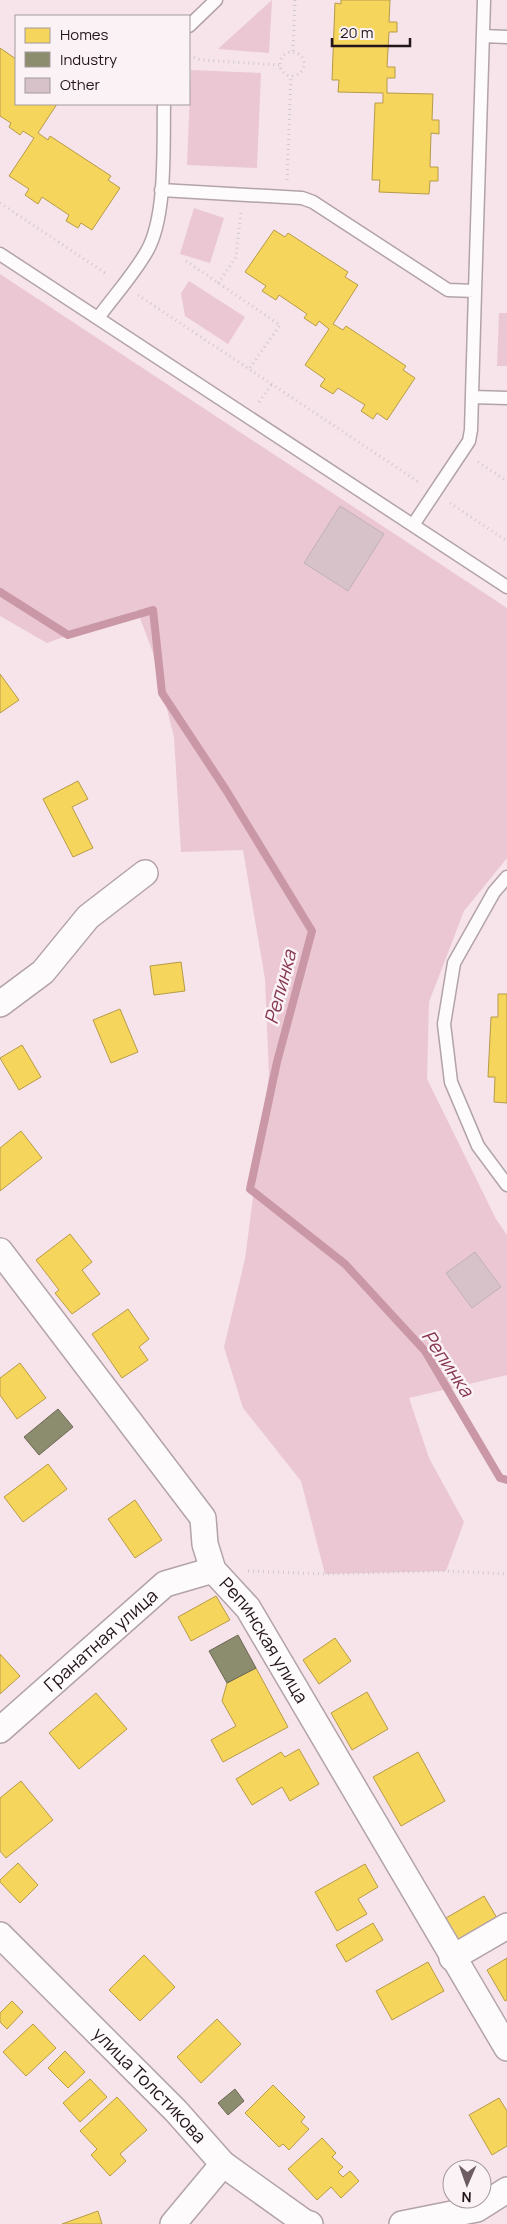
<svg xmlns="http://www.w3.org/2000/svg" width="507" height="2224" viewBox="0 0 507 2224" font-family="Manrope,sans-serif">
<style>
.green{fill:#eac7d2}
.homes{fill:#f6d55c;stroke:#b79b48}
.industry{fill:#8c8c6e;stroke:#6c6854}
.lines{fill:none;stroke-linecap:round;stroke-linejoin:round}
.stream{stroke:#ca97a7;stroke-width:8}
.building{fill:#d8c2c9;stroke:#c0b1b6}
.service-casing{stroke:#b2a3a8;stroke-width:15}
.minor-casing{stroke:#b2a3a8;stroke-width:28}
.path{stroke:#d0c9cc;stroke-width:3;stroke-dasharray:1 4;stroke-linecap:butt}
.service{stroke:#fefbfc;stroke-width:12}
.minor{stroke:#fefbfc;stroke-width:25}
.labels{text-anchor:middle;stroke-width:5;stroke-linejoin:round;paint-order:stroke}
.street-label{font-size:18px;fill:#231519;stroke:#faf2f4}
.water-label{font-size:19px;font-style:italic;fill:#863553;stroke:#faf2f4}
</style>
<rect width="100%" height="100%" fill="#f6e4ea"/>
<!-- green -->
<path class="green" d="M 272,0 L 269,53 L 218,49 Z
M 191,70 L 261,73 L 257,168 L 187,165 Z
M 194,208 L 224,218 L 210,263 L 180,254 Z
M 0,274 L 507,608 L 507,858 L 464,911 L 429,1002 L 427,1079 L 496,1219 L 507,1235 L 507,1375 L 409,1398 L 429,1458 L 464,1522 L 446,1571 L 325,1574 L 301,1481 L 243,1408 L 224,1347 L 245,1259 L 269,1074 L 265,979 L 243,850 L 181,852 L 174,737 L 152,650 L 137,610 L 47,643 L 0,616 Z
M 189,281 L 245,317 L 228,344 L 185,316 L 181,293 Z
M 499,313 L 507,313 L 507,366 L 497,366 Z"/>
<!-- homes -->
<path class="homes" d="M 341,0 L 390,0 L 389,22 L 397,22 L 397,32 L 389,32 L 387,67 L 395,67 L 395,78 L 387,78 L 387,93 L 433,94 L 432,120 L 439,120 L 439,134 L 431,133 L 430,167 L 438,167 L 438,181 L 430,181 L 429,194 L 379,192 L 380,180 L 372,180 L 375,103 L 383,103 L 383,93 L 338,92 L 339,80 L 332,80 L 335,3 L 341,4 Z
M 0,48 L 16,59 L 16,104 L 57,104 L 38,133 L 48,140 L 50,136 L 111,176 L 108,180 L 120,188 L 92,230 L 81,223 L 78,228 L 66,221 L 69,215 L 42,197 L 38,204 L 25,195 L 29,189 L 9,176 L 34,138 L 23,131 L 20,135 L 9,127 L 11,123 L 0,116 Z
M 274,230 L 285,237 L 288,233 L 348,272 L 345,277 L 358,285 L 333,324 L 343,330 L 346,326 L 406,366 L 403,370 L 415,378 L 387,420 L 377,413 L 373,419 L 361,411 L 365,405 L 338,388 L 333,394 L 320,386 L 325,379 L 305,365 L 329,329 L 319,321 L 316,326 L 304,318 L 307,314 L 279,295 L 276,300 L 262,291 L 266,286 L 245,272 Z
M 0,674 L 19,700 L 0,713 Z
M 78,781 L 88,799 L 72,807 L 93,848 L 73,857 L 43,799 Z
M 181,962 L 185,991 L 154,995 L 150,966 Z
M 498,994 L 507,994 L 507,1103 L 494,1102 L 495,1077 L 488,1077 L 491,1017 L 498,1017 Z
M 120,1009 L 138,1052 L 111,1063 L 93,1020 Z
M 22,1045 L 41,1077 L 19,1090 L 0,1058 Z
M 21,1131 L 42,1158 L 0,1191 L 0,1148 Z
M 70,1234 L 92,1262 L 82,1270 L 100,1294 L 72,1314 L 55,1293 L 59,1290 L 36,1260 Z
M 128,1309 L 149,1339 L 139,1347 L 148,1360 L 122,1378 L 92,1334 Z
M 20,1363 L 46,1398 L 17,1419 L 0,1395 L 0,1378 Z
M 48,1464 L 67,1489 L 23,1522 L 4,1497 Z
M 135,1500 L 162,1540 L 135,1558 L 108,1519 Z
M 216,1596 L 230,1620 L 191,1641 L 178,1617 Z
M 335,1638 L 351,1661 L 319,1684 L 303,1660 Z
M 0,1654 L 20,1676 L 0,1694 Z
M 256,1668 L 288,1727 L 223,1762 L 211,1740 L 236,1726 L 222,1701 L 227,1683 Z
M 367,1692 L 388,1729 L 352,1750 L 331,1713 Z
M 96,1693 L 127,1729 L 79,1769 L 49,1733 Z
M 299,1749 L 319,1784 L 290,1801 L 282,1787 L 252,1805 L 236,1779 L 281,1752 L 285,1757 Z
M 418,1752 L 445,1801 L 401,1826 L 373,1777 Z
M 21,1781 L 53,1820 L 6,1858 L 0,1851 L 0,1798 Z
M 18,1863 L 38,1885 L 20,1903 L 0,1882 L 0,1880 Z
M 365,1864 L 378,1887 L 358,1899 L 367,1914 L 337,1931 L 315,1892 Z
M 484,1896 L 497,1918 L 458,1940 L 446,1918 Z
M 373,1923 L 383,1940 L 346,1962 L 336,1945 Z
M 144,1955 L 175,1987 L 140,2021 L 109,1990 Z
M 507,1958 L 507,2000 L 505,2001 L 487,1970 Z
M 428,1962 L 444,1991 L 392,2020 L 376,1991 Z
M 12,2001 L 23,2012 L 7,2029 L 0,2022 L 0,2013 Z
M 217,2019 L 241,2044 L 201,2083 L 177,2057 Z
M 33,2024 L 56,2048 L 26,2076 L 3,2052 Z
M 65,2051 L 85,2072 L 68,2088 L 48,2068 Z
M 90,2079 L 107,2097 L 80,2122 L 63,2103 Z
M 273,2085 L 305,2117 L 301,2122 L 309,2129 L 289,2150 L 283,2144 L 279,2147 L 245,2113 Z
M 117,2097 L 147,2130 L 120,2154 L 126,2161 L 110,2176 L 91,2155 L 97,2149 L 80,2131 Z
M 499,2098 L 507,2111 L 507,2146 L 492,2155 L 469,2115 Z
M 322,2138 L 336,2153 L 332,2157 L 343,2167 L 338,2172 L 343,2177 L 350,2171 L 359,2181 L 341,2198 L 331,2187 L 317,2200 L 288,2169 Z
M 98,2211 L 102,2224 L 62,2224 Z"/>
<!-- industry -->
<path class="industry" d="M 58,1409 L 73,1427 L 39,1455 L 24,1437 Z
M 238,1635 L 256,1668 L 227,1683 L 209,1651 Z
M 235,2089 L 244,2101 L 228,2115 L 218,2103 Z"/>
<g class="lines">
<!-- stream -->
<path class="stream" d="M 0,592 L 68,635 L 153,610 L 162,693 L 226,790 L 312,931 L 277,1062 L 250,1189 L 345,1264 L 425,1351 L 500,1478 L 507,1480"/>
</g>
<!-- building -->
<path class="building" d="M 340,506 L 384,534 L 348,591 L 304,563 Z
M 475,1252 L 501,1287 L 472,1308 L 446,1273 Z"/>
<g class="lines">
<!-- service casing -->
<g class="service-casing">
<path id="service" d="M 189,26 L 216,0
M 483,36 L 507,37
M 161,190 L 302,198 L 313,202 L 448,290 L 475,291 L 471,430 L 469,441 L 413,525
M 0,254 L 507,587
M 475,291 L 484,0
M 98,318 C 114,296 134,274 147,251 C 167,216 163,144 164,104
M 472,397 L 507,398
M 507,877 L 494,892 L 454,963 L 444,1024 L 451,1082 L 478,1146 L 507,1185"/>
</g>
<!-- minor casing -->
<g class="minor-casing">
<g id="minor">
<path d="M 0,1004 L 43,972 L 88,917 L 145,873"/>
<path id="s1" d="M 0,1251 L 203,1518 L 205,1544 L 213,1570 L 248,1608 L 507,2048"/>
<path id="s2" d="M 0,1730 L 165,1584 L 213,1570"/>
<path id="s3" d="M 0,1935 L 176,2111 L 223,2164 L 304,2222 L 310,2224"/>
<path d="M 452,1958 L 507,1926"/>
<path d="M 173,2224 L 223,2164"/>
<path d="M 402,2224 L 477,2209 L 507,2190"/>
</g>
</g>
<!-- path -->
<path class="path" d="M 293,51 L 295,0
M280 64a12 12 0 1 1 24 0a12 12 0 1 1-24 0Z
M 189,56 L 201,60 L 280,65
M 287,180 L 291,75
M 0,203 L 108,275
M 186,261 L 280,325 L 249,369
M 218,283 L 236,257 L 241,212
M 138,295 L 420,483
M 259,402 L 272,384
M 478,462 L 507,481
M 450,503 L 507,541
M 248,1571 L 325,1574 L 446,1571 L 507,1574"/>
<!-- service -->
<use href="#service" class="service"/>
<!-- minor -->
<use href="#minor" class="minor"/>
</g>
<g class="labels">
<!-- street labels -->
<g class="street-label">
<text dy="6" stroke="none"><textPath href="#s2" startOffset="135">Гранатная улица</textPath></text>
<text dy="6" stroke="none"><textPath href="#s1" startOffset="476">Репинская улица</textPath></text>
<text dy="6" stroke="none"><textPath href="#s3" startOffset="212">улица Толстикова</textPath></text>
</g>
<!-- water labels -->
<g class="water-label">
<text transform="translate(280 987) rotate(-75)" y="7">Репинка</text>
<text transform="translate(448 1363) rotate(56)" y="7">Репинка</text>
</g>
</g>
<!-- legend -->
<rect x="15" y="15" width="175" height="90" fill="#faf2f4" stroke="#a49a9c"/>
<rect x="25" y="28" width="25" height="15" fill="#f6d55c" stroke="#a49a9c"/>
<text x="60" y="40" font-size="15" fill="#231519">Homes</text>
<rect x="25" y="52" width="25" height="15" fill="#8c8c6e" stroke="#a49a9c"/>
<text x="60" y="65" font-size="15" fill="#231519">Industry</text>
<rect x="25" y="78" width="25" height="15" fill="#d8c2c9" stroke="#a49a9c"/>
<text x="60" y="90" font-size="15" fill="#231519">Other</text>
<!-- north arrow -->
<g transform="translate(467 2184) rotate(182)"><circle r="24" fill="#faf2f4" stroke="#a49a9c"/>
<path d="M0-4L9 19L0 12L-9 19Z" fill="#6d5d62"/>
<text y="-8" font-size="14" font-weight="bold" text-anchor="middle" fill="#231519">N</text>
</g>
<!-- scale -->
<path d="M332 38v8h78v-8" fill="none" stroke="#231519" stroke-width="2.5"/>
<text x="340" y="38" font-size="15" fill="#231519" stroke="#faf2f4" stroke-width="4" paint-order="stroke">20 m</text>
</svg>
